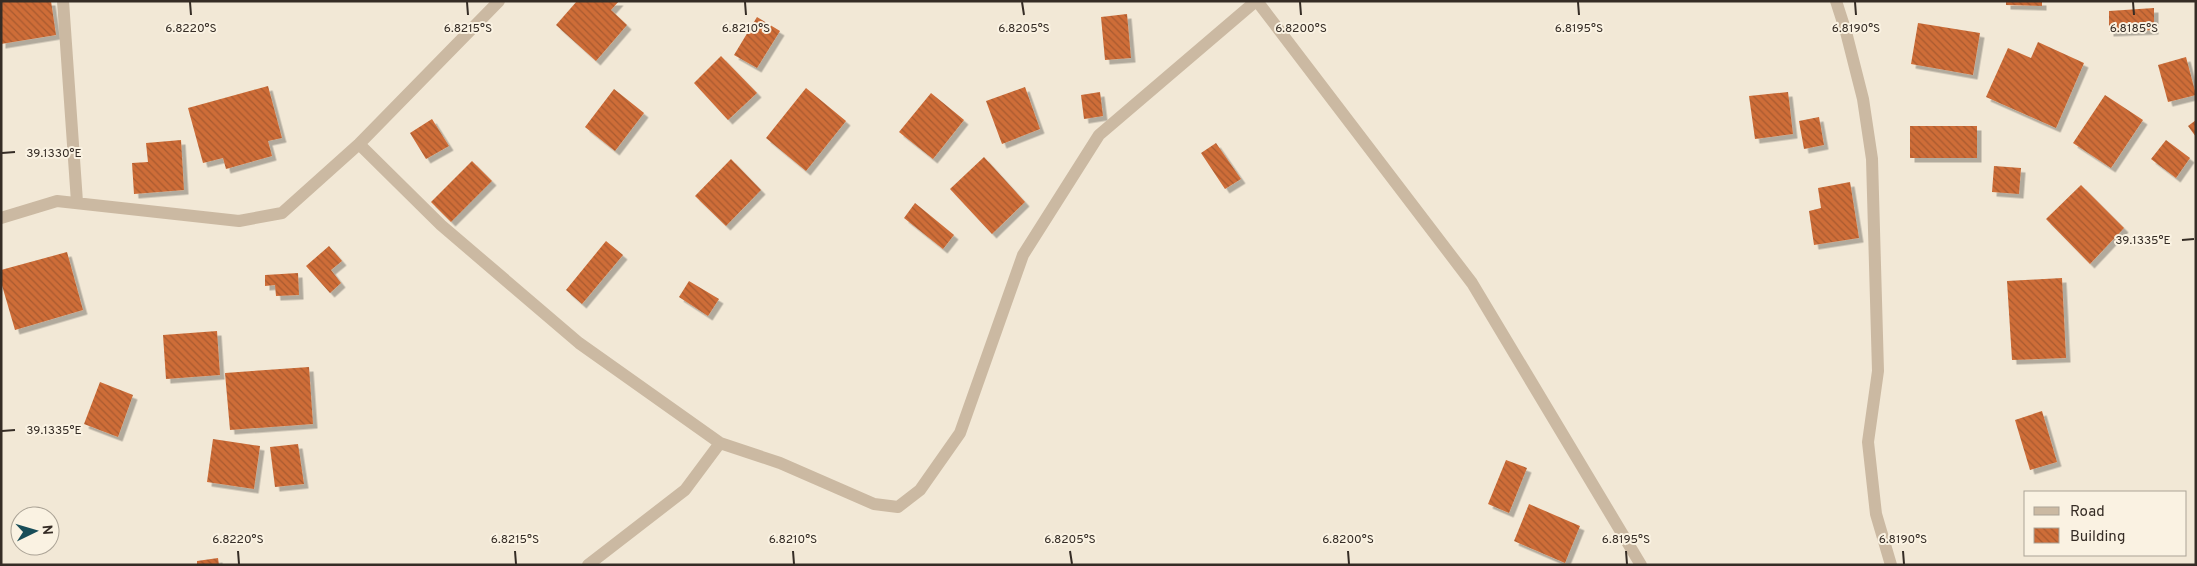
<svg xmlns="http://www.w3.org/2000/svg" width="2197" height="566" font-family="Overpass,sans-serif">
	<style>
		.building { fill: url(#building-back-hatch); filter: url(#shadow) }
		.lines { fill: none; stroke-linecap: round; stroke-linejoin: round }
		.street { stroke: #cbb9a2; stroke-width: 12 }
		.ticks { fill: none; stroke: #352c25; stroke-width: 2 }
		.ticks-label { font-size: 12px; text-anchor: middle; fill: #352c25; stroke: #faf2e2; stroke-width: 4; stroke-linejoin: round; paint-order: stroke }
	</style>
	<defs>
		<pattern id="building-back-hatch" width="6" height="6" patternUnits="userSpaceOnUse" patternTransform="scale(1.25)"><rect width="6" height="6" fill="#ce6d38"/><path d="M-1 5l2 2M0 0l6 6M5-1l2 2" fill="none" stroke="#a85a2f"/></pattern>
		<filter id="shadow"><feDropShadow dx="4.5" dy="4.5" stdDeviation="0" flood-color="#0004"/></filter>
	</defs>
	<rect width="100%" height="100%" fill="#f2e8d6"/>
	<path class="building" d="M1,1H51L56,35L1,44Z
		M577,1H619L611,10L627,25L596,61L556,25Z
		M2006,1H2042V6L2006,5Z
		M2154,8V30L2109,32V11Z
		M1127,14L1131,58L1105,60L1101,17Z
		M757,17L780,31L757,68L734,55Z
		M1918,23L1980,33L1973,75L1911,64Z
		M2038,42L2084,63L2056,128L1986,97L2008,48L2031,58Z
		M721,56L757,93L728,120L694,83Z
		M2186,57L2196,95L2168,102L2158,65Z
		M268,86L282,138L268,141L272,156L226,169L223,158L203,163L188,108Z
		M1025,87L1040,129L1002,144L986,101Z
		M806,88L846,121L806,171L766,138Z
		M614,89L644,113L615,151L585,127Z
		M1100,92L1103,116L1084,119L1081,95Z
		M1788,92L1793,134L1755,139L1749,96Z
		M931,93L964,120L933,159L899,132Z
		M2105,95L2143,120L2111,168L2073,143Z
		M1819,117L1824,145L1804,149L1799,121Z
		M432,119L449,146L426,159L410,133Z
		M2196,120V137L2188,126Z
		M1910,126H1977V158H1910Z
		M181,140L184,190L134,194L132,163L148,162L146,143Z
		M2166,140L2190,158L2176,178L2151,159Z
		M1216,143L1241,179L1225,189L1201,153Z
		M984,157L1025,202L992,234L950,189Z
		M731,159L761,190L726,226L695,196Z
		M472,161L492,181L451,222L431,202Z
		M1994,166L2021,168L2019,194L1992,192Z
		M1850,182L1859,238L1814,245L1809,211L1821,208L1818,188Z
		M2081,185L2124,228L2090,264L2046,219Z
		M915,203L954,235L943,249L904,218Z
		M606,241L623,255L582,304L566,290Z
		M329,246L342,261L331,270L341,283L330,293L306,266Z
		M67,252L83,310L15,330L1,282V270Z
		M298,273L299,295L276,296L275,285L265,286V275Z
		M2062,278L2066,358L2012,360L2007,281Z
		M689,281L719,299L708,316L679,297Z
		M217,331L220,375L166,379L163,335Z
		M309,367L313,424L230,430L225,373Z
		M100,382L133,395L118,437L84,424Z
		M2042,411L2057,462L2030,470L2015,420Z
		M213,439L260,446L254,489L207,482Z
		M298,444L304,484L275,487L270,447Z
		M1506,460L1527,468L1509,513L1488,504Z
		M1529,504L1580,526L1565,563L1514,541Z
		M218,558L219,565H197V561Z"/>
	<g class="lines">
		<path class="street" d="M63,1L77,202
			M1257,1L1472,283L1641,565
			M1836,1L1846,32L1863,99L1872,159L1878,371L1868,442L1876,514L1891,565
			M359,144L441,225L579,343L720,443L780,463L874,504L898,507L920,490L960,433L1023,255L1099,135L1256,1
			M1,218L57,201L239,221L282,213L359,144L499,1
			M588,565L685,490L720,443"/>
	</g>
	<path class="ticks" d="M190,2L191,15M467,2L468,15M745,2L746,15M1022,2L1024,15M1300,2L1301,15M1578,2L1579,15M1855,2L1856,15M2133,2L2134,15M2,153L15,152M2182,240L2194,239M2,431L15,430M238,551L239,564M515,551L516,564M793,551L794,564M1070,551L1072,564M1348,551L1349,564M1626,551L1627,564M1903,551L1904,564"/>
	<g class="ticks-label">
		<text x="191" y="32">6.8220°S</text>
		<text x="468" y="32">6.8215°S</text>
		<text x="746" y="32">6.8210°S</text>
		<text x="1024" y="32">6.8205°S</text>
		<text x="1301" y="32">6.8200°S</text>
		<text x="1579" y="32">6.8195°S</text>
		<text x="1856" y="32">6.8190°S</text>
		<text x="2134" y="32">6.8185°S</text>
		<text x="54" y="157">39.1330°E</text>
		<text x="2143" y="244">39.1335°E</text>
		<text x="54" y="434">39.1335°E</text>
		<text x="238" y="543">6.8220°S</text>
		<text x="515" y="543">6.8215°S</text>
		<text x="793" y="543">6.8210°S</text>
		<text x="1070" y="543">6.8205°S</text>
		<text x="1348" y="543">6.8200°S</text>
		<text x="1626" y="543">6.8195°S</text>
		<text x="1903" y="543">6.8190°S</text>
	</g>
	<rect width="2197" height="566" fill="none" stroke="#352c25" stroke-width="5"/>
	<rect x="2024" y="491" width="162" height="65" fill="#faf2e2" stroke="#aba396"/>
	<rect x="2034" y="507" width="25" height="8" fill="#cbb9a2" stroke="#aba396"/>
	<text x="2070" y="516" font-size="15" fill="#352c25">Road</text>
	<rect x="2034" y="528" width="25" height="15" fill="url(#building-back-hatch)" stroke="#aba396"/>
	<text x="2070" y="541" font-size="15" fill="#352c25">Building</text>
	<g transform="translate(35 531) rotate(85)"><circle r="24" fill="#faf2e2" stroke="#aba396"/>
	<path d="M0-4L9 19L0 12L-9 19Z" fill="#184d58"/>
	<text y="-8" font-size="14" font-weight="bold" text-anchor="middle" fill="#352c25">N</text>
	</g>
</svg>
